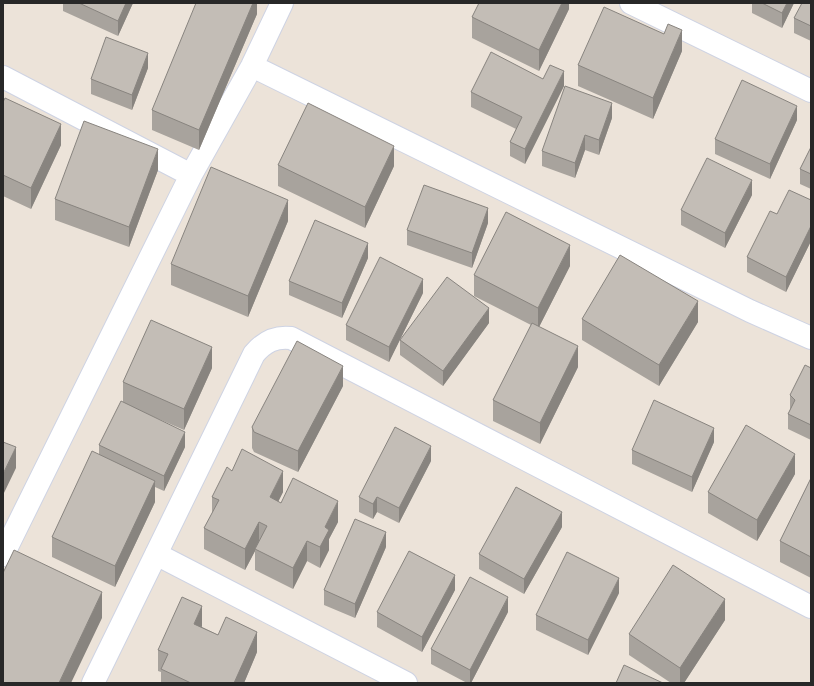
<svg xmlns="http://www.w3.org/2000/svg" width="814" height="686" font-family="'Exo 2',sans-serif">
	<style>
		.lines { fill: none; stroke-linecap: round; stroke-linejoin: round }
		.street-casing { stroke: #ced3e3; stroke-width: 24 }
		.street { stroke: #fff; stroke-width: 22 }
		.wall { fill: #a8a39d }
		.shaded-wall { fill: #88847f }
		.building { fill: #c3bdb6; stroke: #88847f }
	</style>
	<rect width="100%" height="100%" fill="#ece3d9"/>
	<g class="lines">
		<g class="street-casing">
			<path id="street" d="M631,3L811,91
				M252,66L750,311L811,338
				M3,77L191,175
				M156,554L406,683
				M3,555L191,175L252,66L282,3
				M93,683L254,354C264,342 275,336 291,338L811,607"/>
		</g>
		<use href="#street" class="street"/>
	</g>
	<path class="wall" d="M63,3H133L118,36L63,11Z
		M257,3V14L199,150L152,130V110Z
		M569,3V9L539,71L472,38V17Z
		M752,3H794L782,28L752,13Z
		M811,3V41L794,33V18Z
		M682,51L653,119L578,86V65Z
		M148,68L132,110L91,94V79Z
		M543,79L564,86L525,164L510,156V142L516,129L471,107V92Z
		M3,102L61,145L31,209L3,196Z
		M612,118L599,155L585,150L575,178L542,166V151Z
		M797,120L770,179L715,154V139Z
		M811,147V189L800,184V169Z
		M278,165L394,166L365,228L278,186Z
		M158,170L129,247L55,220V199Z
		M752,195L725,248L681,225V210Z
		M811,200V241L786,292L747,272V257L777,214Z
		M288,221L248,317L171,285V264Z
		M488,223L472,268L407,245V230Z
		M368,258L342,318L289,295V281Z
		M570,266L539,327L578,367L540,444L493,421V400L531,325L474,296V275Z
		M423,293L389,362L346,340V325Z
		M582,319L698,322L659,386L582,340Z
		M489,323L443,386L400,355V340Z
		M212,368L184,430L147,414L185,447L164,491L155,487V502L115,587L52,557V537L99,455V445L123,402V382Z
		M811,368V440L788,429V414L790,410V395Z
		M343,386L298,472L254,452L252,448V427Z
		M714,442L692,492L632,464V450Z
		M431,461L399,523L377,512L373,519L359,512V497Z
		M232,471L283,492L278,502L338,522L329,539V550L320,568L307,561L293,589L255,570V551L245,570L204,549V528L212,514V497Z
		M795,474L757,541L708,513V492Z
		M811,478V578L780,562V541Z
		M562,527L524,594L479,569V554Z
		M386,547L355,618L324,605V590Z
		M455,590L422,652L377,627V612Z
		M619,593L588,655L536,630V615Z
		M508,612L471,683H467L431,664V649Z
		M725,620L684,683H671L629,655V634Z
		M202,626V627L218,635L257,652L244,683H161V672L158,671V650Z"/>
	<path class="shaded-wall" d="M126,3H133L118,36V21Z
		M253,3H257V14L199,150V130Z
		M562,3H569V9L539,71V50Z
		M787,3H794L782,28V13Z
		M682,30V51L653,119V98Z
		M148,53V68L132,110V95Z
		M564,71V86L525,164V149Z
		M612,103V118L599,155V140Z
		M797,106V120L770,179V164Z
		M61,124V145L31,209V188Z
		M585,135V150L575,178V163Z
		M394,146V166L365,228V207Z
		M158,149V170L129,247V227Z
		M752,180V195L725,248V233Z
		M288,200V221L248,317V296Z
		M488,208V223L472,268V253Z
		M811,226V241L786,292V277Z
		M368,243V258L342,318V303Z
		M570,245V266L538,329V308Z
		M423,279V293L389,362V347Z
		M698,301V322L659,386V365Z
		M489,308V323L443,386V371Z
		M578,346V367L540,444V423Z
		M212,347V368L184,430V409Z
		M343,366V386L298,472V451Z
		M714,428V442L692,492V477Z
		M185,432V447L164,491V476Z
		M431,446V461L399,523V508Z
		M16,447V468L3,495V474Z
		M795,454V474L757,541V520Z
		M283,471V492L270,518V497Z
		M155,481V502L115,587V566Z
		M377,497V512L373,519V504Z
		M338,501V522L329,539V550L320,568V547L325,527Z
		M562,512V527L524,594V579Z
		M259,522V543L255,549V551L245,570V549Z
		M386,532V547L355,618V604Z
		M307,541V561L293,589V568Z
		M455,575V590L422,652V637Z
		M619,578V593L588,655V640Z
		M102,592V618L71,683H59Z
		M508,597V612L471,683H470V670Z
		M725,599V620L684,683H680V668Z
		M202,606V626L194,644V624Z
		M257,632V652L244,683H234Z"/>
	<path class="building" d="M79,3H126L118,21Z
		M196,3H253L199,130L152,110Z
		M479,3H562L539,50L472,17Z
		M762,3H787L782,13Z
		M802,3H811V26L794,18Z
		M604,7L664,34L668,24L682,30L653,98L578,65Z
		M106,37L148,53L132,95L91,79Z
		M491,52L543,79L550,65L564,71L525,149L510,142L522,117L471,92Z
		M742,80L797,106L770,164L715,139Z
		M565,86L612,103L599,140L585,135L575,163L542,151Z
		M5,98L61,124L31,188L3,175V102Z
		M308,103L394,146L365,207L278,165Z
		M84,121L158,149L129,227L55,199Z
		M811,147V174L800,169Z
		M707,158L752,180L725,233L681,210Z
		M211,167L288,200L248,296L171,264Z
		M424,185L488,208L472,253L407,230Z
		M789,190L811,200V226L786,277L747,257L770,211L777,214Z
		M506,212L570,245L538,308L474,275Z
		M315,220L368,243L342,303L289,281Z
		M620,255L698,301L659,365L582,319Z
		M380,257L423,279L389,347L346,325Z
		M447,277L489,308L443,371L400,340Z
		M151,320L212,347L184,409L123,382Z
		M532,323L578,346L540,423L493,400Z
		M297,341L343,366L298,451L254,432L252,427Z
		M805,365L811,368V425L788,414L795,400L790,395Z
		M654,400L714,428L692,477L632,450Z
		M121,401L185,432L164,476L99,445Z
		M746,425L795,454L757,520L708,492Z
		M395,427L431,446L399,508L377,497L373,504L359,497Z
		M3,442L16,447L3,474Z
		M242,449L283,471L270,497L281,503L293,478L338,501L325,527L329,530L320,547L307,541L293,568L255,549L267,526L259,522L245,549L204,528L219,500L212,497L227,467L232,471Z
		M92,451L155,481L115,566L52,537Z
		M811,478V557L780,541Z
		M516,487L562,512L524,579L479,554Z
		M355,519L386,532L355,604L324,590Z
		M14,550L102,592L59,683H3V573Z
		M409,551L455,575L422,637L377,612Z
		M567,552L619,578L588,640L536,615Z
		M673,565L725,599L680,668L629,634Z
		M470,577L508,597L470,670L431,649Z
		M182,597L202,606L194,624L218,635L226,617L257,632L234,683H191L161,669L168,654L158,650Z
		M624,665L663,683H616Z"/>
	<rect width="814" height="686" fill="none" stroke="#282828" stroke-width="8"/>
</svg>
